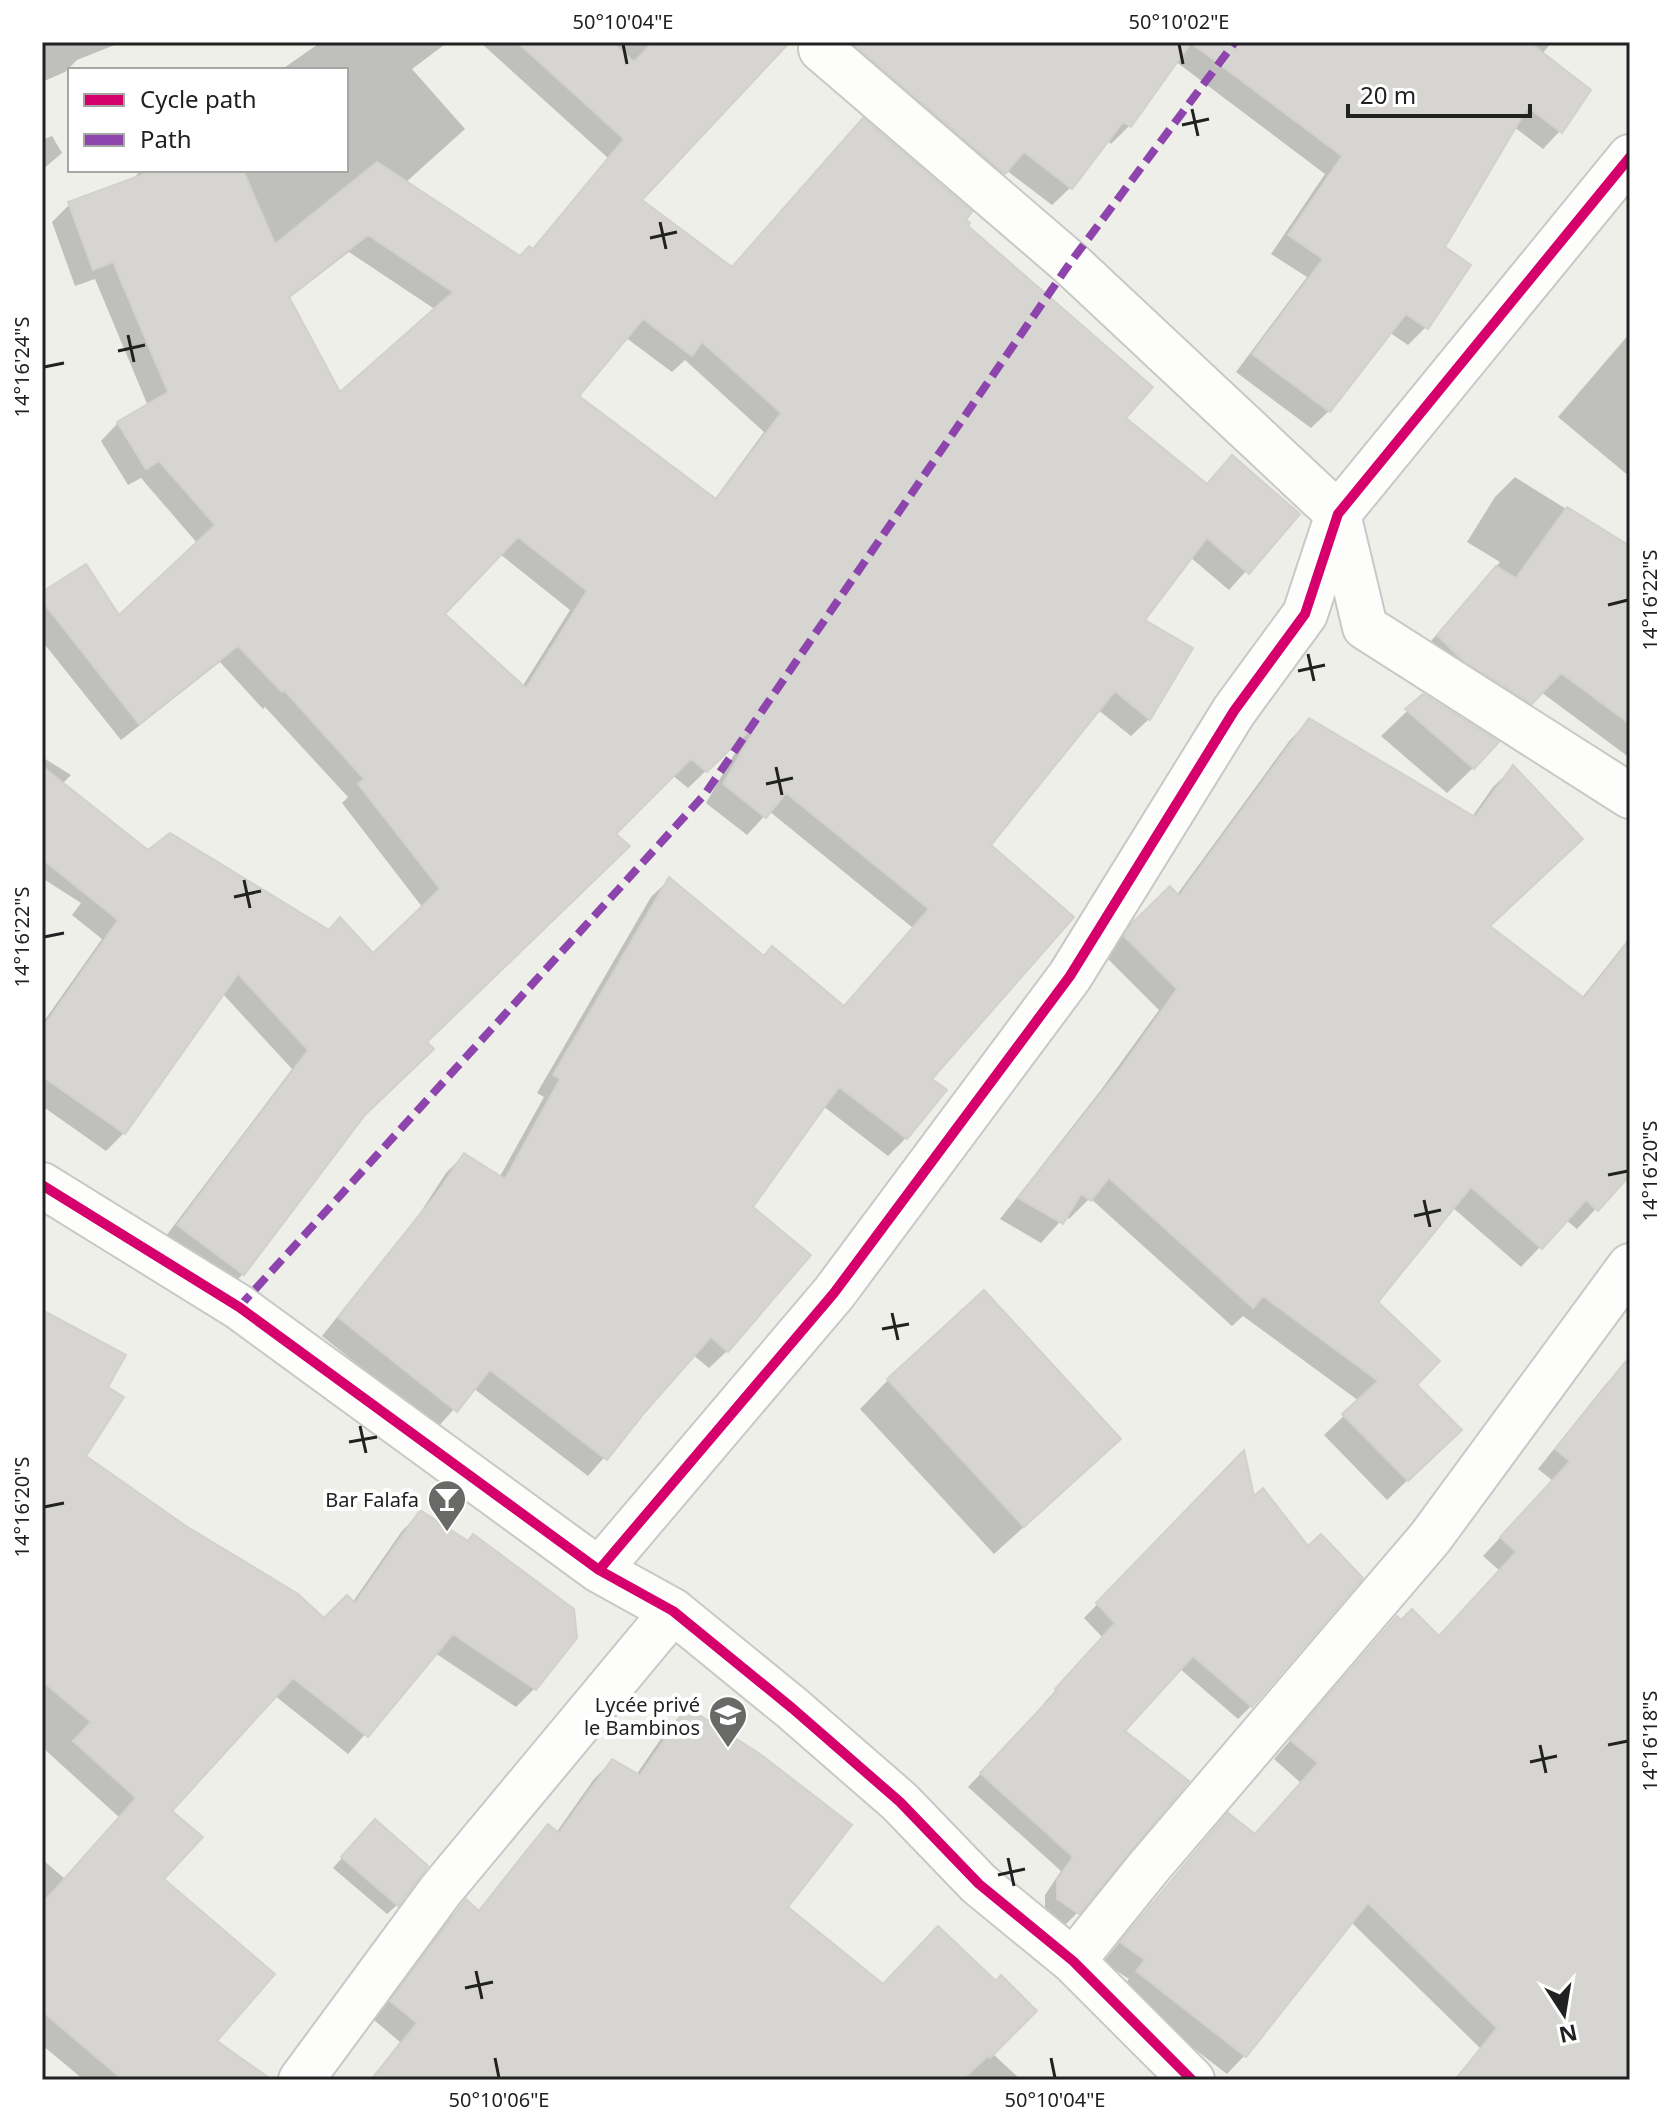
<svg xmlns="http://www.w3.org/2000/svg" width="1672" height="2122" font-family="'Noto Sans',sans-serif">
	<style>
		.shadow { fill: #0003; fill-rule: evenodd }
		.building { fill: #d6d5d1; stroke: #d3d1cb; stroke-width: 2; fill-rule: evenodd }
		.lines { fill: none; stroke-linecap: round; stroke-linejoin: round }
		.minor-casing { stroke: #c8c8c6; stroke-width: 48 }
		.minor { stroke: #fdfdfc; stroke-width: 44 }
		.quiet { stroke: #8e44ad; stroke-width: 8; stroke-dasharray: 16 8; stroke-linecap: butt }
		.cycleway-casing { stroke: #fff; stroke-width: 15 }
		.cycleway { stroke: #d6006c; stroke-width: 10 }
		.ticks { fill: none; stroke: #212121; stroke-width: 3 }
		.labels { text-anchor: middle; dominant-baseline: central; stroke-width: 8; stroke-linejoin: round; paint-order: stroke }
		.poi-label { font-size: 20px; fill: #212121; stroke: #fff; text-anchor: end }
		.neatline { fill: none; stroke: #212121; stroke-width: 3 }
		.ticks-label { font-size: 20px; text-anchor: middle; fill: #212121 }
	</style>
	<rect width="100%" height="100%" fill="#efefea"/>
	<path class="shadow" d="M42,42H122L77,60L65,72L42,82Z
		M321,42H448L412,69L465,129L405,183L520,258L532,250L608,158L480,42H713L639,200L731,268L846,139L963,220L965,226L1124,418L1206,486L1297,514L1229,590L1190,557L1142,620L1149,719L1131,736L1097,709L988,845L930,1079L906,1138L888,1156L823,1106L750,1207L727,1351L709,1368L693,1355L588,1476L473,1388L437,1428L322,1336L420,1213L446,1173L464,1155L499,1178L544,1097L537,1093L651,897L669,880L764,958L843,1007L913,928L769,811L747,835L706,803L736,751L731,747L688,788L672,775L613,834L424,1042L362,1116L243,1274L225,1292L160,1244L292,1069L222,993L124,1133L106,1151L42,1106V1024L102,939L72,915L81,903L42,878V757L71,775L62,784L148,853L328,932L373,956L423,908L342,803L348,797L265,707L263,709L220,662L121,740L42,641V594L119,618L198,544L141,478L128,485L101,441L118,423L148,406L95,279L75,286L52,222L70,204L133,179L141,170H346V70H281ZM349,252L436,310L340,395L288,299ZM625,337L672,372L685,360L764,432L714,500L576,396ZM500,554L570,610L522,687L443,614Z
		M807,42H1552L1542,54L1560,131L1543,149L1514,127L1442,248L1426,327L1408,345L1389,332L1329,411L1311,428L1236,372L1307,277L1271,254L1325,174L1175,61L1129,126L1111,144L1107,140L1070,188L1052,205L1006,170L986,190Z
		M52,136L62,153L42,170V140Z
		M1630,333V477L1558,417Z
		M1515,477L1630,549V758L1541,692L1511,723L1418,656L1500,562L1467,542L1495,497Z
		M1423,696L1473,768L1447,793L1381,736Z
		M1310,720L1472,817L1493,787L1513,768L1487,927L1581,999L1630,937V1172L1577,1229L1566,1220L1521,1267L1452,1207L1375,1302L1414,1385L1459,1430L1387,1500L1324,1435L1359,1401L1243,1316L1232,1326L1090,1198L1069,1219L1065,1216L1041,1243L1000,1219L1101,1090L1159,1010L1106,957L1112,946L1170,889L1176,896L1290,740Z
		M42,1312L105,1388L84,1456L324,1621L352,1603L402,1531L421,1512L575,1637L534,1689L516,1707L435,1653L348,1754L274,1695L170,1811L161,1879L214,2041L268,2080H84L42,2045V1859L65,1879L120,1818L42,1747Z
		M1624,1366L1630,1371V2080H1454L1480,2048L1351,1922L1245,2055L1227,2074L1119,1991L1129,1979L1103,1962L1210,1834L1228,1815L1254,1836L1301,1783L1274,1759L1397,1618L1438,1638L1500,1571L1483,1556L1553,1481L1538,1469L1605,1385Z
		M888,1380L1090,1467L994,1554L860,1409Z
		M1243,1454L1253,1499L1308,1549L1251,1706L1238,1719L1179,1668L1122,1731L1078,1912L1064,1926L1045,1912V1895L1061,1871L968,1787L1046,1705L1044,1703L1103,1638L1084,1618Z
		M687,1709L785,1907L882,1987L992,2053L1021,2080H370L400,2042L374,2020L448,1920L466,1902L477,1912L530,1845L549,1827L556,1833L594,1779L612,1761L636,1775L669,1727Z
		M366,1831L397,1905L387,1914L333,1868Z"/>
	<path class="building" d="M517,42H612L634,62L653,42H790L642,200L732,267L863,118L972,212L966,220L970,223L968,226L1153,387L1126,418L1207,484L1232,455L1300,514L1249,574L1207,538L1145,620L1193,648L1150,720L1115,691L991,845L1074,917L932,1079L947,1090L907,1139L839,1087L753,1207L811,1255L728,1352L711,1337L645,1412L607,1460L490,1370L457,1412L338,1317L437,1193L464,1153L505,1179L560,1079L553,1075L669,877L764,956L772,946L844,1006L929,909L786,793L766,818L723,784L753,732L750,730L707,772L691,759L616,834L630,846L427,1042L434,1049L365,1115L244,1275L177,1225L308,1050L238,974L125,1134L42,1076V1029L118,920L42,859V766L148,850L170,833L329,930L340,917L373,953L440,889L358,784L364,779L284,690L282,692L238,646L139,724L42,601V592L86,564L119,615L215,525L159,461L146,469L117,422L168,392L113,262L93,270L68,202L155,170H243L275,244L377,162L520,256L529,246L533,249L624,139ZM368,235L453,292L340,392L289,297ZM643,319L692,356L702,342L781,413L716,499L579,396ZM518,537L587,591L526,688L445,614Z
		M851,42H1529L1591,90L1562,133L1528,107L1445,247L1471,265L1428,329L1406,314L1330,412L1252,354L1323,259L1288,235L1342,156L1191,43L1131,127L1123,122L1072,189L1024,152L1005,174Z
		M1567,507L1630,546V724L1561,673L1532,704L1462,660L1437,635L1496,566L1516,578Z
		M1423,694L1499,742L1474,769L1405,709Z
		M1309,718L1475,817L1513,765L1583,839L1490,926L1584,998L1630,939V1175L1598,1211L1586,1200L1542,1249L1471,1187L1378,1302L1440,1361L1417,1385L1462,1430L1408,1481L1342,1414L1378,1381L1263,1296L1253,1308L1109,1178L1091,1201L1081,1194L1063,1224L1018,1198L1121,1068L1177,989L1124,936L1131,924L1170,886L1179,896Z
		M984,1290L1121,1439L1024,1527L887,1379Z
		M42,1310L126,1355L108,1387L124,1397L86,1456L186,1526L298,1594L324,1618L347,1595L355,1603L420,1510L468,1541L473,1534L574,1609L577,1638L536,1690L453,1634L368,1737L293,1678L172,1811L203,1837L164,1879L275,1974L217,2041L272,2080H123L42,2011V1904L136,1798L73,1741L91,1722L42,1681Z
		M1630,1356V2080H1455L1497,2028L1368,1903L1246,2057L1136,1971L1145,1960L1120,1942L1228,1813L1255,1834L1318,1763L1290,1740L1397,1616L1401,1620L1412,1609L1439,1636L1516,1552L1500,1537L1570,1461L1555,1449Z
		M1244,1450L1254,1496L1263,1488L1308,1546L1321,1534L1363,1578L1252,1707L1193,1656L1125,1731L1189,1781L1079,1914L1057,1899V1880L1073,1857L980,1773L1057,1691L1055,1689L1115,1623L1096,1603Z
		M687,1707L760,1754L852,1825L788,1907L883,1984L938,1926L996,1981L1001,1975L1037,2011L990,2058L988,2056L962,2080H371L417,2023L390,2001L466,1899L479,1911L548,1824L559,1833L612,1759L640,1775Z
		M375,1819L428,1866L398,1906L341,1857Z"/>
	<g class="lines">
		<g class="minor-casing">
			<path id="minor" d="M821,49L1070,263L1338,514L1365,627L1630,796
				M42,1185L239,1307L599,1570L673,1611L792,1708L900,1802L979,1884L1073,1961L1192,2080
				M599,1570L834,1293L1070,976L1234,711L1305,614L1338,514L1630,157
				M1073,1961L1148,1868L1430,1538L1630,1266
				M301,2080L441,1890L673,1611"/>
		</g>
		<use href="#minor" class="minor"/>
		<path class="quiet" d="M239,1307L705,794L1070,263L1235,42"/>
		<g class="cycleway-casing">
			<path id="cycleway" d="M42,1185L239,1307L599,1570L673,1611L792,1708L900,1802L979,1884L1073,1961L1192,2080
				M599,1570L834,1293L1070,976L1234,711L1305,614L1338,514L1630,157"/>
		</g>
		<use href="#cycleway" class="cycleway"/>
	</g>
	<path class="ticks" d="M623,44L627,64M1179,44L1183,64M1192,109L1198,136M1182,125L1209,119M660,222L666,249M650,238L677,232M128,335L134,362M118,351L145,345M44,367L64,363M1608,605L1628,600M1308,654L1314,681M1298,671L1325,665M776,767L782,795M766,784L793,778M244,880L250,908M234,897L261,891M44,937L64,933M1608,1175L1628,1171M1424,1200L1430,1227M1414,1216L1441,1210M892,1313L898,1340M882,1329L909,1324M360,1426L366,1453M349,1442L377,1437M44,1507L64,1503M1540,1745L1546,1773M1608,1745L1628,1741M1530,1762L1557,1756M1008,1858L1014,1886M998,1875L1025,1869M476,1971L482,1999M465,1988L493,1982M495,2058L499,2078M1051,2058L1055,2078"/>
	<defs>
		<g id="bar-pin" transform="scale(2)"><path d="M0 17L-7.5 6A9.5 9.5 0 1 1 7.5 6Z" fill="#696967" stroke="#fff"/><path d="M-6-5H6L.8 .8V4.5H3.5V6h-7V4.5H-.8V.8Z" fill="#fff"/></g>
		<g id="school-pin" transform="scale(2)"><path d="M0 17L-7.5 6A9.5 9.5 0 1 1 7.5 6Z" fill="#696967" stroke="#fff"/><path d="M0-5L7-2L0 1L-7-2ZM-4 1L0 2.5L4 1V4Q0 6-4 4Z" fill="#fff"/></g>
	</defs>
	<g fill-rule="evenodd">
		<use href="#bar-pin" x="447" y="1499"/>
		<use href="#school-pin" x="728" y="1715"/>
	</g>
	<g class="labels">
		<g class="poi-label">
			<text x="419" y="1499">Bar Falafa</text>
			<text x="700" y="1704">Lycée privé<tspan x="700" dy="23">le Bambinos</tspan></text>
		</g>
	</g>
	<rect width="1672" height="2122" fill="none" stroke="#ffffff" stroke-width="88"/>
	<rect x="68" y="68" width="280" height="104" fill="#ffffff" stroke="#a6a6a6" stroke-width="2"/>
	<rect x="84" y="94" width="40" height="12" fill="#d6006c" stroke="#a6a6a6" stroke-width="2"/>
	<text x="140" y="108" font-size="24" fill="#212121">Cycle path</text>
	<rect x="84" y="134" width="40" height="12" fill="#8e44ad" stroke="#a6a6a6" stroke-width="2"/>
	<text x="140" y="148" font-size="24" fill="#212121">Path</text>
	<g transform="translate(1564 2014) rotate(168)" stroke="#ffffff" stroke-width="6" paint-order="stroke">
	<path d="M0-6L14 30L0 20L-14 30Z" fill="#212121"/>
	<text y="-12" font-size="22" font-weight="bold" text-anchor="middle" fill="#212121">N</text>
	</g>
	<path d="M1348 104v12h182v-12" fill="none" stroke="#212121" stroke-width="4"/>
	<text x="1360" y="104" font-size="24" fill="#212121" stroke="#ffffff" stroke-width="6" paint-order="stroke">20 m</text>
	<rect x="44" y="44" width="1584" height="2034" class="neatline"/>
	<g class="ticks-label">
		<text x="623" y="29">50°10'04"E</text>
		<text x="1179" y="29">50°10'02"E</text>
		<text transform="translate(22 367) rotate(-90)" y="7">14°16'24"S</text>
		<text transform="translate(1650 600) rotate(-90)" y="7">14°16'22"S</text>
		<text transform="translate(22 937) rotate(-90)" y="7">14°16'22"S</text>
		<text transform="translate(1650 1171) rotate(-90)" y="7">14°16'20"S</text>
		<text transform="translate(22 1507) rotate(-90)" y="7">14°16'20"S</text>
		<text transform="translate(1650 1741) rotate(-90)" y="7">14°16'18"S</text>
		<text x="499" y="2107">50°10'06"E</text>
		<text x="1055" y="2107">50°10'04"E</text>
	</g>
</svg>
